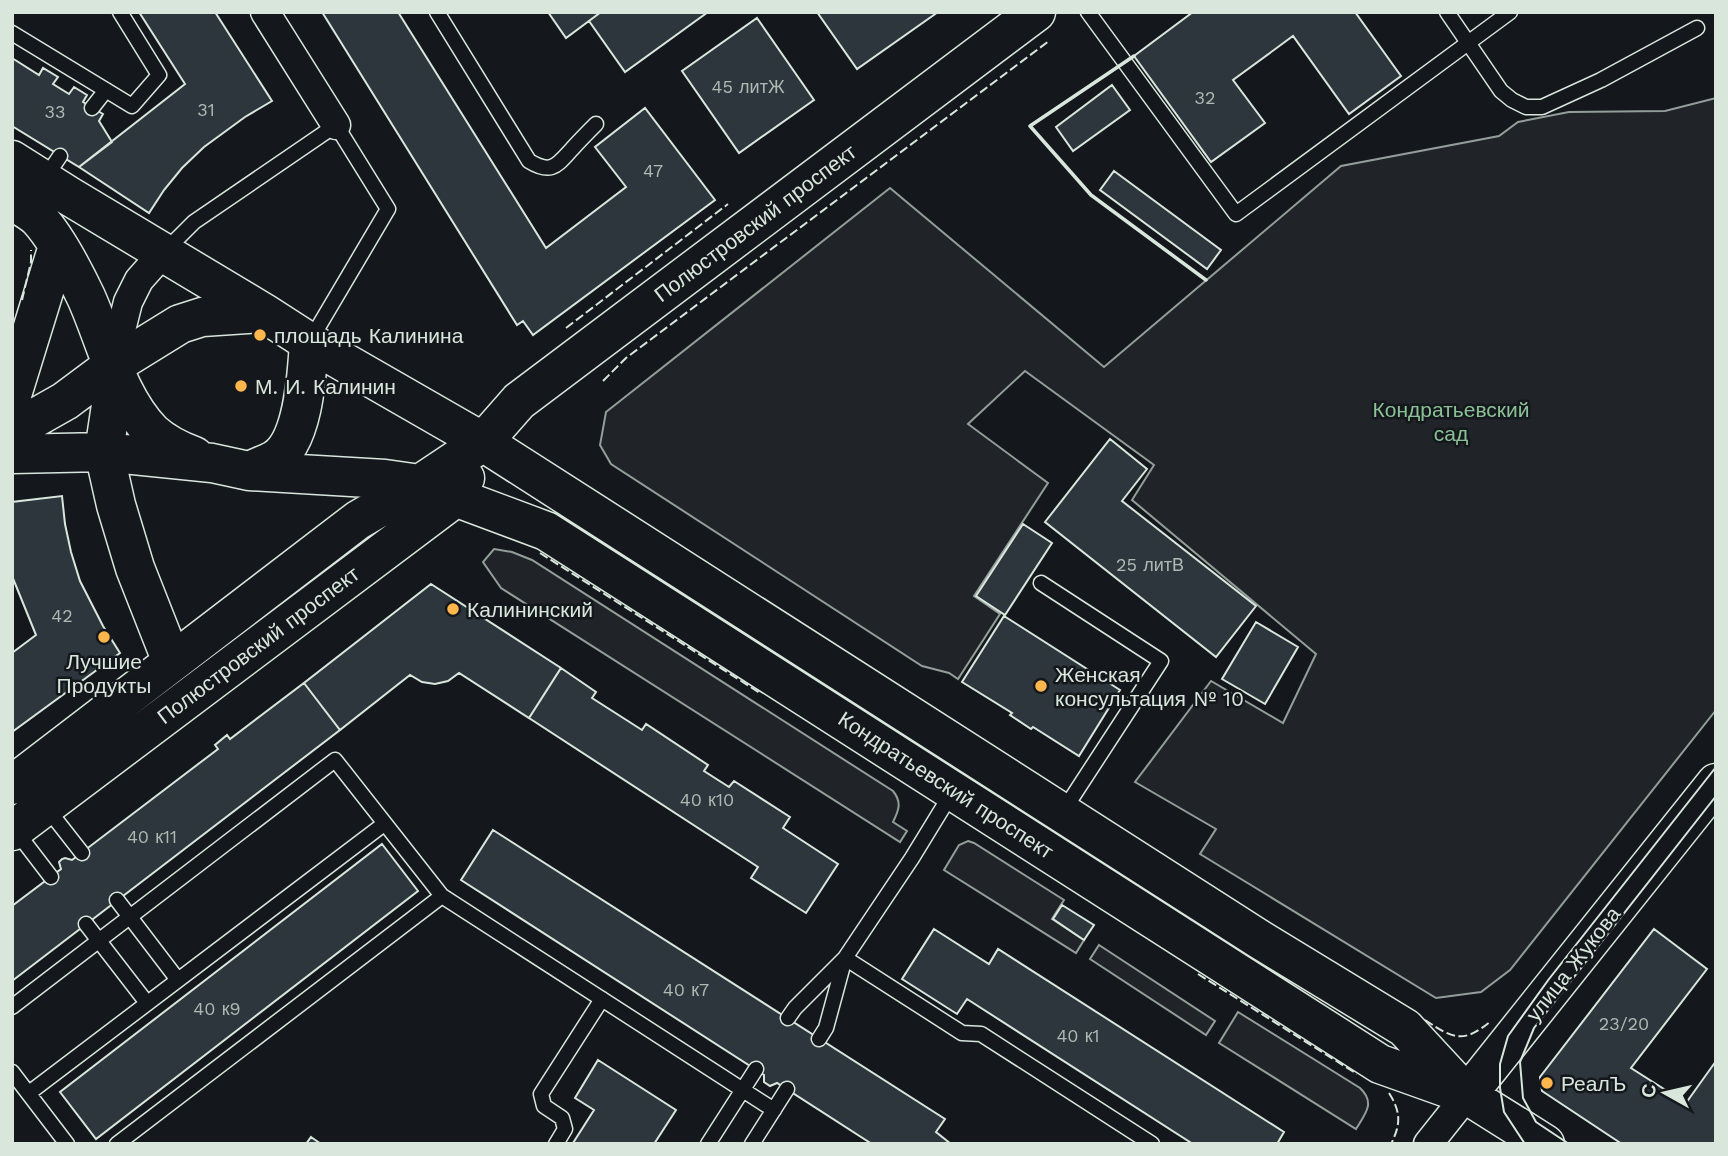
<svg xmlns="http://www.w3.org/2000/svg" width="1728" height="1156" font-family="'Work Sans',sans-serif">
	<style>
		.green { fill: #202428; stroke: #939e99; stroke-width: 2 }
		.building { fill: #2c363c; stroke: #d8e6dc; stroke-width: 2 }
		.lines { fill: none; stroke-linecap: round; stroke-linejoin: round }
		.lane-casing { stroke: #d8e6dc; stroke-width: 17 }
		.street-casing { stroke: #d8e6dc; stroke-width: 31 }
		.secondary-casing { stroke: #d8e6dc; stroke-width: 41 }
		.lane { stroke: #14181c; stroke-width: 14 }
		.street { stroke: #14181c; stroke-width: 28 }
		.secondary { stroke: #14181c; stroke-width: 38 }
		.tram { stroke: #d8e6dc; stroke-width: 2 }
		.fence { stroke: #d8e6dc; stroke-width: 2; stroke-dasharray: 9 3.5; stroke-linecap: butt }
		.wall { stroke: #d8e6dc; stroke-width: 3.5 }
		.poi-dot { fill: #ffb74d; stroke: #14181c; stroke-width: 2.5 }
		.labels { text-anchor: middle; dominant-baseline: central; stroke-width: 5; stroke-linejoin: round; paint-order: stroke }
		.number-label { font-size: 18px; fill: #adbab4 }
		.street-label { font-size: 21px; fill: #d8e6dc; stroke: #14181c }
		.poi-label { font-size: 21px; fill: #d8e6dc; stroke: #14181c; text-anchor: start }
		.park-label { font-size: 21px; fill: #8ac095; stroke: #14181c }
	</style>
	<rect width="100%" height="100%" fill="#14181c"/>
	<path class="green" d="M1716,98V710L1510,970L1481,992L1436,998L1200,854L1216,829L1135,782L1211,681L1283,723L1316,654L1132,500L1154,465L1025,371L968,424L1048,483L974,596L1000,614L958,679L949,673L922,666L611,464L600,445L606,412L890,188L1104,367L1341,166L1499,136L1518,122L1569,112L1665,111Z
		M494,549L512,552L532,560L893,791C902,802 899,810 893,822L907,831L900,842L501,588L483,562Z
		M968,841L974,843L1064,900L1052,919L1084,940L1076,953L944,870L959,845Z
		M1099,945L1215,1021L1206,1035L1090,959Z
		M1238,1012L1360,1088C1376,1103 1365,1114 1356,1129L1219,1043Z"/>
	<path class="building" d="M139,12H215L272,101L245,117L204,147L182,168L164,190L149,213L79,167L185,84Z
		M322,12H398L546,248L626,187L595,147L645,108L715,200L533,335L523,321L517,325Z
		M548,12H601L566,38Z
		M601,12H708L625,72L589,21Z
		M817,12H938L857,69Z
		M1193,12H1355L1401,76L1349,114L1293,36L1233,80L1265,123L1211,162L1134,56Z
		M757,18L814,100L739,153L682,71Z
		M12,58L39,75L43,68L58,77L53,84L69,94L74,87L87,95L83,102L103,114L99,121L112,142L79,167L12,126Z
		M1112,85L1130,110L1073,151L1056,127Z
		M1114,171L1221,250L1207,269L1100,190Z
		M1110,439L1147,469L1122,501L1256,606L1216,657L1045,522Z
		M62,496L65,524L71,552L80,581L103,626L120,653L12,732V653L36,635L12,576V502Z
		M1023,524L1052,543L1005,615L976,596Z
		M431,584L561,668L529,718L459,673L448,681L435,684L422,682L410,675L340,730L304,683Z
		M1004,616L1120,690L1079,756L1033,727L1031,729L1010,715L1012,713L962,682Z
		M1256,622L1298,647L1265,704L1222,679Z
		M561,668L596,692L592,698L642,730L646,724L708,765L704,771L729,787L734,781L790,817L783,828L838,864L806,913L751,878L758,867L529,718Z
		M304,683L340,730L12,981V906L61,869L59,862L62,859L65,858L72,860L218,749L215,745L227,735L230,739Z
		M493,830L945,1119L936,1132L951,1144H872L777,1083L770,1086L764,1082V1075L461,880Z
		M382,844L418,891L96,1139L60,1092Z
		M1062,905L1094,925L1084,940L1053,919Z
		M934,929L989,964L998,949L1284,1132L1277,1144H1193L967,999L957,1014L902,979Z
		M1654,929L1707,969L1631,1068L1686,1103L1716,1061V1144H1622L1542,1091L1540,1077Z
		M598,1060L676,1110L654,1144L573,1143L594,1110L575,1098Z
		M311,1137L321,1144H306Z"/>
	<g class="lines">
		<g class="lane-casing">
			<path id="lane" d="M437,12L529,161C552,175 557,165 572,149C580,140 588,132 596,124
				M1088,12L1236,214L1510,12
				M1447,12L1501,91L1512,100L1526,107H1542L1601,80L1697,28
				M12,33L132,106L159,75L120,12
				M92,108L106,90
				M45,178L60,156
				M164,252L194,222L336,125L388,209L310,341
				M1041,583L1161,661L1062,813
				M46,807L82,853
				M15,830L51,877
				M117,900L178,980
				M86,924L147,1003
				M12,1007L335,760L442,896L774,1110
				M788,1018L795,1008L845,958L912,858L953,791
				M819,1039L826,1028L845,958L962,1033L981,1034L1152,1144
				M12,1072L67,1144
				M29,1093L384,824
				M117,1144L442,896
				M556,1144L565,1129L562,1118L544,1106L541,1094L602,999
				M708,1144L756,1069
				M752,1144L787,1089"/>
		</g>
		<g class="street-casing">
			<path id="street" d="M265,12L336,125
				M112,366L128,302L139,280L163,253
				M1428,1144L1467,1095"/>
		</g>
		<g class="secondary-casing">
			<path id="secondary" d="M12,160L69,196L264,313L309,342L483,442L1259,939L1405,1028L1467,1095
				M12,201C21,206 32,212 39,219C56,238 75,274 86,297C106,341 117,396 152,432C164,443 178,450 194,456
				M112,366L111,405L104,452L116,505L135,568L172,662
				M12,395L58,246
				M12,431L65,401L112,366L180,324L202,317L264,313
				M12,454L104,452L212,463L249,471L385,479L420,484L546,531L1380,1064L1467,1095L1545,1144
				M249,471C257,467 267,464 274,460C304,442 307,373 309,342
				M12,785L358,520L420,484L483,442L519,401L1036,12
				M12,831L456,497L465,478
				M1467,1095L1716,783"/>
		</g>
		<use href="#lane" class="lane"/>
		<use href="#street" class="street"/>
		<use href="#secondary" class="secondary"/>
		<path class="tram" d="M1525,1144L1504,1112L1500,1088V1064L1508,1036L1549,979L1716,767
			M1569,1144L1536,1122L1523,1098L1520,1062L1534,1028L1716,796"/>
		<path class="fence" d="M22,300L31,262V250
			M566,328L728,204
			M603,381L626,358L1049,41
			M540,553L760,693
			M1198,974L1357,1074
			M1425,1020C1454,1039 1463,1044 1491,1021
			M1389,1093C1401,1112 1401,1124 1391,1144"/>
		<path class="wall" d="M1134,56L1030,126L1091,195L1206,280"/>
	</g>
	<g class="poi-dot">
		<circle cx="260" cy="335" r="7"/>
		<circle cx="241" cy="386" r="7"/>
		<circle cx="453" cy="609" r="7"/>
		<circle cx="104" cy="637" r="7"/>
		<circle cx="1041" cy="686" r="7"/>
		<circle cx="1547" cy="1083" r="7"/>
	</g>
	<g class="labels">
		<g class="number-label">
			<text x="748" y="86">45 литЖ</text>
			<text x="1205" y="97">32</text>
			<text x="206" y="109">31</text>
			<text x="55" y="111">33</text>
			<text x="653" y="170">47</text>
			<text x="1150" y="564">25 литВ</text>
			<text x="62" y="615">42</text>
			<text x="707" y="799">40 к10</text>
			<text x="152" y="836">40 к11</text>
			<text x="686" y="989">40 к7</text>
			<text x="217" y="1008">40 к9</text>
			<text x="1624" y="1023">23/20</text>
			<text x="1078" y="1035">40 к1</text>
		</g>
		<g class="street-label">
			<text transform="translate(755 223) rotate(-37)">Полюстровский проспект</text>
			<text transform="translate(258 645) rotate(-37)">Полюстровский проспект</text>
			<text transform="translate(946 785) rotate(33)">Кондратьевский проспект</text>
			<text transform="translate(1573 964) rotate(-52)">улица Жукова</text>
		</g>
		<g class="poi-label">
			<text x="274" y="335">площадь Калинина</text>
			<text x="255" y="386">М. И. Калинин</text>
			<text x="467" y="609">Калининский</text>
			<text x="104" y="661" text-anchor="middle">Лучшие<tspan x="104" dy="24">Продукты</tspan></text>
			<text x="1055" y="674">Женская<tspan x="1055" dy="24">консультация № 10</tspan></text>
			<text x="1561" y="1083">РеалЪ</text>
		</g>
		<g class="park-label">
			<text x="1451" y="409">Кондратьевский<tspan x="1451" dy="24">сад</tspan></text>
		</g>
	</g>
	<rect width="1728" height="1156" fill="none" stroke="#d8e6dc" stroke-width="28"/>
	<g transform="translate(1665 1093) rotate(278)" stroke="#14181c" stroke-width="5" paint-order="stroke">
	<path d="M0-5L12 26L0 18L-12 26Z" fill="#d8e6dc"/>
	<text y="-10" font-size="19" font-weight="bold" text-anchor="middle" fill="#d8e6dc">С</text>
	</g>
</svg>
